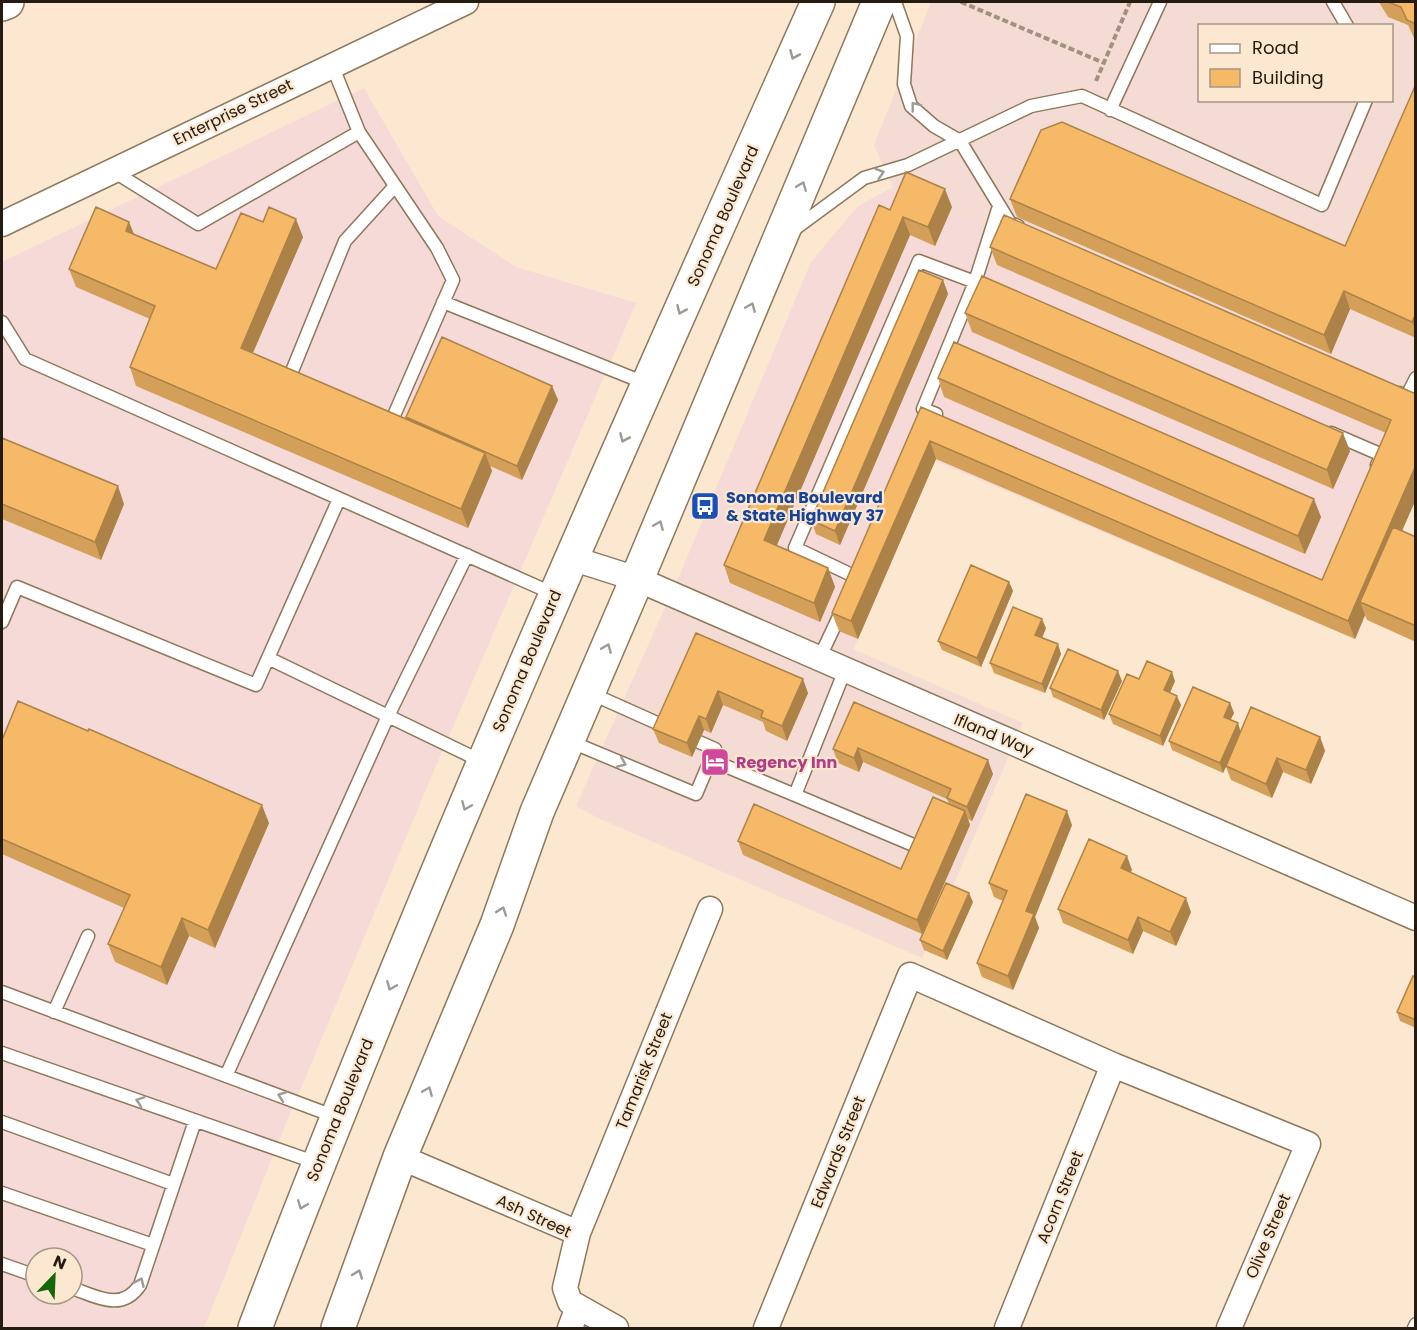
<svg xmlns="http://www.w3.org/2000/svg" width="1417" height="1330" font-family="Poppins,sans-serif">
	<style>
		.commercial { fill: #f4dbd3; fill-rule: evenodd }
		.industrial { fill: #f5dad8; fill-rule: evenodd }
		.lines { fill: none; stroke-linecap: round; stroke-linejoin: round }
		.lane-casing { stroke: #8d785c; stroke-width: 15 }
		.street-casing { stroke: #8d785c; stroke-width: 27 }
		.primary-casing { stroke: #8d785c; stroke-width: 36 }
		.highway-casing { stroke: #8d785c; stroke-width: 36 }
		.path { stroke: #a1927f; stroke-width: 4; stroke-dasharray: 6 3; stroke-linecap: butt }
		.lane { stroke: #fff; stroke-width: 12 }
		.street { stroke: #fff; stroke-width: 24 }
		.primary { stroke: #fff; stroke-width: 33 }
		.highway { stroke: #fff; stroke-width: 33 }
		.wall { fill: #d49f59 }
		.shaded-wall { fill: #ac8248 }
		.building { fill: #f6b967; stroke: #ac8248; stroke-width: 1.5 }
		.oneway { stroke: #9d9994 }
		.labels { text-anchor: middle; dominant-baseline: central; stroke-width: 4.5; stroke-linejoin: round; paint-order: stroke }
		.street-label { font-size: 16px; fill: #251c11; stroke: #fce8d0 }
		.transit-label { font-size: 16px; font-weight: bold; fill: #164399; stroke: #fce8d0; text-anchor: start }
		.hotel-label { font-size: 16px; font-weight: bold; fill: #b23c85; stroke: #fce8d0; text-anchor: start }
	</style>
	<rect width="100%" height="100%" fill="#fce8d0"/>
	<path class="commercial" d="M931,2H1415V411L893,187L874,145ZM1200,26H1392V100H1200Z
		M680,574L1023,723L922,958L598,818L576,806Z"/>
	<path class="industrial" d="M364,88L438,216L516,267L636,303L430,780L283,1131L204,1328H2V262ZM36,1258H72V1294H36Z
		M893,187L1415,411V502L1356,639L935,461L853,650L680,574L811,262L858,206Z"/>
	<g class="lines">
		<g class="lane-casing">
			<path id="lane" d="M895,2L907,36L904,84L911,106L934,126L960,141L1010,223L1018,226
				M1333,2L1347,26
				M1110,110L1160,2
				M359,132L437,248L453,280L395,413
				M113,171L198,224L359,132L332,65
				M792,231L864,178L908,165L1031,106L1082,96L1322,205L1366,100
				M992,289L975,282L999,206
				M443,302L645,383
				M2,322L25,359L554,594
				M288,381L345,241L395,186
				M1399,393L1407,396L1416,378
				M1331,433L1382,455L1377,465
				M856,582L858,578L795,548L919,261L975,282L923,409L936,414
				M2,622L17,587L256,685L339,499
				M268,658L483,762
				M819,659L843,608
				M845,670L795,795L911,844
				M590,693L666,727
				M569,741L696,794L715,749L699,742
				M711,760L795,795
				M2,992L336,1117
				M54,1012L88,936
				M2,1053L317,1163
				M226,1076L388,716L467,555
				M2,1122L173,1184
				M2,1193L153,1245
				M2,1264L36,1276
				M72,1288C97,1297 122,1312 140,1285L195,1121
				M1414,1328L1416,1324"/>
		</g>
		<g class="street-casing">
			<path id="street" d="M2,224L466,2
				M571,558L637,579L1416,918
				M400,1157L578,1233
				M570,1328L578,1307
				M616,1328L570,1302L565,1288L578,1233L710,909
				M766,1328L910,975L1113,1065L1308,1144L1229,1328
				M1007,1328L1113,1065"/>
		</g>
		<g class="primary-casing">
			<path id="primary" d="M255,1328C426,879 622,440 818,2
				M338,1328L400,1157L497,925L537,812L637,579L879,2"/>
		</g>
		<g class="highway-casing">
			<path id="highway" d="M2,4L7,2"/>
		</g>
		<path class="path" d="M961,2L1104,63
			M1096,81L1130,2"/>
		<use href="#lane" class="lane"/>
		<use href="#street" class="street"/>
		<use href="#primary" class="primary"/>
		<use href="#highway" class="highway"/>
	</g>
	<path class="wall" d="M1379,2H1416V39L1414,38L1408,25L1388,17Z
		M1416,84V338L1350,309L1331,354L1017,217L1010,199L1345,246Z
		M952,207L935,246L910,235L776,546L828,568L835,587L820,622L730,583L724,565L890,210Z
		M129,222L134,234L216,269L263,222L303,237L253,353L407,419L406,417L552,386L558,400L522,480L490,466L492,471L468,528L136,386L130,367L150,319L76,287L69,269Z
		M990,247L1416,394V499L1402,530L1416,537V642L1367,620L1365,615L1355,639L936,459L858,639L839,631L832,613L921,407L1322,580L1386,433L997,265Z
		M943,280L948,294L840,545L816,534L811,520Z
		M965,313L1350,451L1333,489L972,332Z
		M938,378L1321,517L1305,554L944,397Z
		M2,438L124,504L101,560L2,519Z
		M1009,582L1013,591L981,667L942,650L938,641Z
		M1046,628L1042,638L1061,654L1045,693L994,673L990,663Z
		M696,633L808,693L787,741L766,731L763,722L723,705L711,733L704,730L692,757L659,743L653,729Z
		M1139,679L1175,681L1170,693L1181,705L1163,746L1113,724L1109,714Z
		M1122,681L1104,720L1053,697L1050,688Z
		M854,702L993,774L972,821L968,819L970,825L922,934L743,855L738,841L901,869L949,804L947,799L863,762L859,772L838,763L833,749Z
		M1230,703L1234,713L1230,720L1241,731L1320,737L1325,751L1311,784L1283,772L1272,798L1231,780L1226,767L1223,773L1172,750L1169,741Z
		M2,740L269,823L215,948L189,936L167,985L115,962L108,944L124,908L2,854Z
		M1072,825L1035,917L1039,928L1013,990L982,977L977,963L1003,901L994,897L989,883Z
		M1132,870L1130,872L1191,912L1176,946L1143,931L1133,954L1063,923L1058,909Z
		M973,902L947,960L924,950L920,940Z
		M1416,977V1028L1400,1021L1397,1012Z"/>
	<path class="shaded-wall" d="M945,189L952,207L935,246L928,227Z
		M903,217L910,235L771,559L764,540Z
		M296,219L303,237L247,366L241,348Z
		M129,222L136,240L126,231Z
		M943,280L948,294L840,545L835,531Z
		M1344,291L1350,309L1331,354L1324,335Z
		M1416,313V331L1412,322Z
		M552,386L558,400L522,480L517,466Z
		M1343,433L1350,451L1333,489L1327,470Z
		M930,441L936,459L858,639L851,621Z
		M485,453L492,471L468,528L461,509Z
		M1416,465V499L1369,606L1360,602L1365,615L1355,639L1348,621Z
		M118,486L124,504L101,560L95,542Z
		M1314,499L1321,517L1305,554L1298,536Z
		M828,568L835,587L820,622L814,603Z
		M1009,582L1013,591L981,667L977,658Z
		M1042,619L1046,628L1039,645L1035,635Z
		M1058,644L1061,654L1045,693L1042,684Z
		M1118,671L1122,681L1104,720L1101,710Z
		M1172,672L1175,681L1167,699L1164,690Z
		M803,679L808,693L787,741L782,726Z
		M718,691L723,705L711,733L706,719Z
		M1177,696L1181,705L1163,746L1160,736Z
		M1230,703L1234,713L1227,727L1224,717Z
		M699,716L704,730L692,757L687,743Z
		M1238,723L1241,733L1223,773L1220,763Z
		M1320,737L1325,751L1311,784L1306,770Z
		M858,748L863,762L859,772L854,758Z
		M1277,758L1283,772L1272,798L1266,784Z
		M988,760L993,774L972,821L967,807Z
		M262,805L269,823L215,948L208,930Z
		M965,811L970,825L922,934L917,920Z
		M1067,811L1072,825L1035,917L1039,928L1013,990L1008,976L1026,911Z
		M1127,856L1132,870L1126,882L1121,868Z
		M969,893L973,902L947,960L943,951Z
		M1186,898L1191,912L1176,946L1170,932Z
		M1138,917L1143,931L1133,954L1128,940Z
		M182,918L189,936L167,985L161,967Z"/>
	<path class="building" d="M1388,2H1416V24L1407,20L1401,7Z
		M1416,84V313L1412,322L1344,291L1324,335L1010,199L1041,130L1062,122L1345,246Z
		M906,172L945,189L928,227L903,217L764,540L828,568L814,603L724,565L879,205L890,210Z
		M96,207L129,222L126,231L216,269L241,213L263,222L269,207L296,219L241,348L485,453L461,509L130,367L155,306L69,269Z
		M1004,215L1416,394V465L1348,621L930,441L851,621L832,613L921,407L1322,580L1391,420L990,247Z
		M919,270L943,280L835,531L811,520Z
		M982,276L1343,433L1327,470L965,313Z
		M442,337L552,386L517,466L406,417Z
		M954,342L1314,499L1298,536L938,378Z
		M2,438L118,486L95,542L2,504Z
		M1393,527L1416,537V626L1360,602Z
		M971,565L1009,582L977,658L938,641Z
		M1013,607L1042,619L1035,635L1058,644L1042,684L990,663Z
		M696,633L803,679L782,726L761,717L763,711L718,691L706,719L699,716L687,743L653,729Z
		M1068,649L1118,671L1101,710L1050,688Z
		M1147,661L1172,672L1164,690L1177,696L1160,736L1109,714L1127,674L1139,679Z
		M1193,687L1230,703L1224,717L1238,723L1220,763L1169,741Z
		M18,701L88,731L89,729L262,805L208,930L182,918L161,967L108,944L130,895L2,839V740Z
		M854,702L988,760L967,807L947,798L951,789L858,748L854,758L833,749Z
		M1251,707L1320,737L1306,770L1277,758L1266,784L1226,766Z
		M1026,794L1067,811L1026,911L1034,914L1008,976L977,963L1007,891L989,883Z
		M933,797L965,811L917,920L738,841L754,804L901,869Z
		M1089,839L1127,856L1121,868L1186,898L1170,932L1138,917L1128,940L1058,909Z
		M946,883L969,893L943,951L920,940Z
		M1413,976L1416,977V1020L1397,1012Z"/>
	<defs><path id="oneway-chevron" d="M-2-3.5L2.5 0L-2 3.5" fill="none" stroke-width="1.6" stroke-linecap="round" stroke-linejoin="round" transform="scale(1.5)"/></defs>
	<g class="oneway">
		<use href="#oneway-chevron" transform="translate(794 55) rotate(114)"/>
		<use href="#oneway-chevron" transform="translate(915 106) rotate(-128)"/>
		<use href="#oneway-chevron" transform="translate(880 173) rotate(-17)"/>
		<use href="#oneway-chevron" transform="translate(802 186) rotate(-68)"/>
		<use href="#oneway-chevron" transform="translate(751 307) rotate(-67)"/>
		<use href="#oneway-chevron" transform="translate(681 310) rotate(114)"/>
		<use href="#oneway-chevron" transform="translate(624 438) rotate(114)"/>
		<use href="#oneway-chevron" transform="translate(659 525) rotate(-67)"/>
		<use href="#oneway-chevron" transform="translate(607 648) rotate(-67)"/>
		<use href="#oneway-chevron" transform="translate(622 763) rotate(23)"/>
		<use href="#oneway-chevron" transform="translate(466 806) rotate(113)"/>
		<use href="#oneway-chevron" transform="translate(502 911) rotate(-71)"/>
		<use href="#oneway-chevron" transform="translate(391 986) rotate(113)"/>
		<use href="#oneway-chevron" transform="translate(428 1091) rotate(-67)"/>
		<use href="#oneway-chevron" transform="translate(282 1096) rotate(-160)"/>
		<use href="#oneway-chevron" transform="translate(140 1101) rotate(-161)"/>
		<use href="#oneway-chevron" transform="translate(302 1205) rotate(111)"/>
		<use href="#oneway-chevron" transform="translate(358 1274) rotate(-70)"/>
		<use href="#oneway-chevron" transform="translate(140 1282) rotate(-66)"/>
	</g>
	<defs>
		<g id="bus-square" transform="scale(1.5)"><rect x="-9" y="-9" width="18" height="18" rx="4" fill="#1a4fb4" stroke="#fce8d0"/><path d="M-5-6H5V4H4V6H2V4H-2V6H-4V4H-5ZM-3.5-4V0h7V-4ZM-3.5 1.2v1.5H-2V1.2ZM2 1.2v1.5H3.5V1.2Z" fill="#fff"/></g>
		<g id="hotel-square" transform="scale(1.5)"><rect x="-9" y="-9" width="18" height="18" rx="4" fill="#d1479c" stroke="#fce8d0"/><path d="M-6-4.5h1.5V1H6V5H4.5V3h-9V5H-6ZM-4 0a1.8 1.8 0 1 1 3.6 0ZM.5 0V-2.5h3Q6-2.5 6 0Z" fill="#fff"/></g>
	</defs>
	<g fill-rule="evenodd">
		<use href="#bus-square" x="705" y="506"/>
		<use href="#hotel-square" x="715" y="762"/>
	</g>
	<g class="labels">
		<g class="street-label">
			<text transform="translate(233 112) rotate(-26)">Enterprise Street</text>
			<text transform="translate(723 216) rotate(-66)">Sonoma Boulevard</text>
			<text transform="translate(527 661) rotate(-67)">Sonoma Boulevard</text>
			<text transform="translate(994 735) rotate(23)">Ifland Way</text>
			<text transform="translate(644 1071) rotate(-68)">Tamarisk Street</text>
			<text transform="translate(340 1110) rotate(-68)">Sonoma Boulevard</text>
			<text transform="translate(838 1152) rotate(-68)">Edwards Street</text>
			<text transform="translate(1060 1197) rotate(-68)">Acorn Street</text>
			<text transform="translate(534 1216) rotate(25)">Ash Street</text>
			<text transform="translate(1268 1236) rotate(-67)">Olive Street</text>
		</g>
		<g class="transit-label">
			<text x="726" y="497">Sonoma Boulevard<tspan x="726" dy="18">&amp; State Highway 37</tspan></text>
		</g>
		<g class="hotel-label">
			<text x="736" y="762">Regency Inn</text>
		</g>
	</g>
	<rect width="1417" height="1330" fill="none" stroke="#251c11" stroke-width="6"/>
	<rect x="1198" y="24" width="195" height="78" fill="#fce8d0" stroke="#a69684" stroke-width="1.5"/>
	<rect x="1210" y="44" width="30" height="9" fill="#ffffff" stroke="#a69684" stroke-width="1.5"/>
	<text x="1252" y="54" font-size="18" fill="#251c11">Road</text>
	<rect x="1210" y="69" width="30" height="18" fill="#f6b967" stroke="#a69684" stroke-width="1.5"/>
	<text x="1252" y="84" font-size="18" fill="#251c11">Building</text>
	<g transform="translate(54 1276) rotate(23)"><circle r="28" fill="#fce8d0" stroke="#a69684" stroke-width="1.5"/>
	<path d="M0-4.5L10 22L0 15L-10 22Z" fill="#15680a"/>
	<text y="-9" font-size="16" font-weight="bold" text-anchor="middle" fill="#251c11">N</text>
	</g>
</svg>
